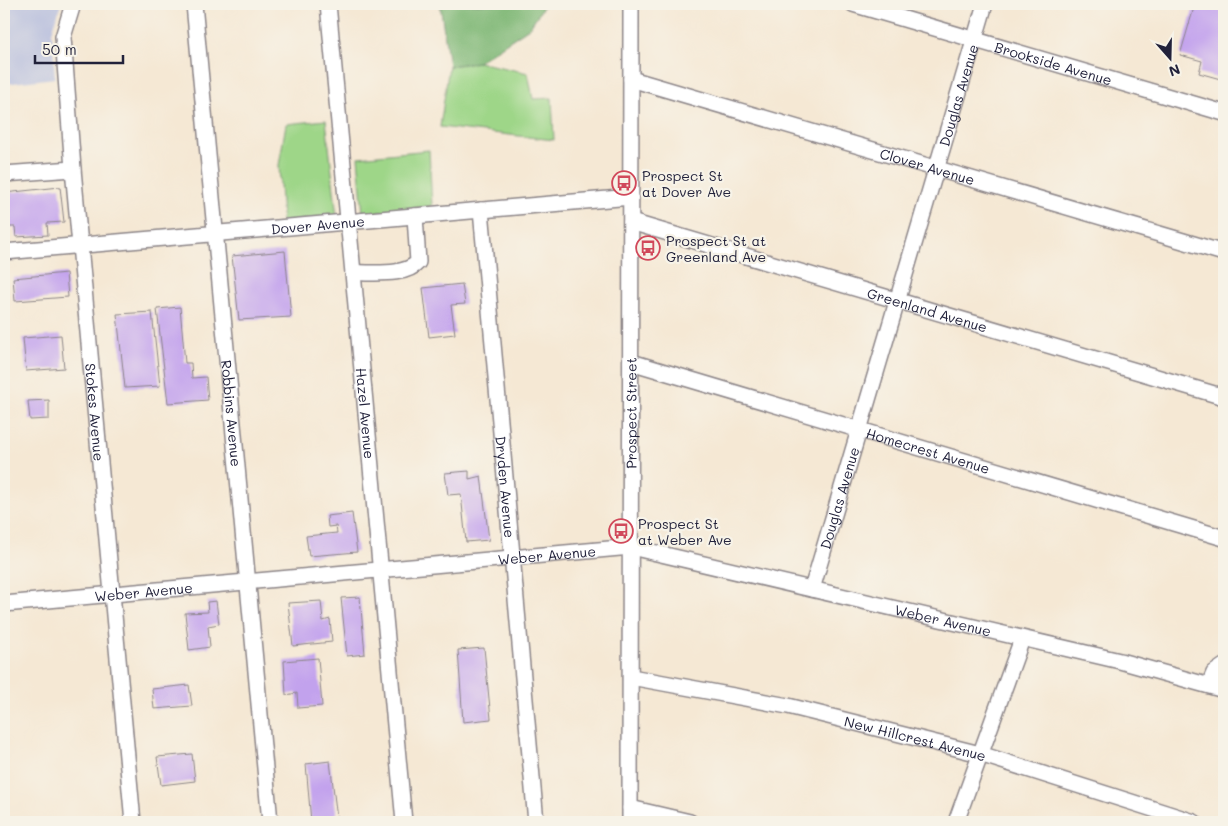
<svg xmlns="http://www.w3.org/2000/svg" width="1228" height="826" font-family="Mali,sans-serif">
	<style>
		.industrial { fill: #bdc3de }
		.green { fill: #9ed688; stroke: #607c62 }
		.forest { fill: #7eb774; stroke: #506c58 }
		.building { fill: #c2a2ed }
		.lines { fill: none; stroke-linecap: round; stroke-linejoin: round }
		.minor-casing { stroke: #8c8588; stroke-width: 18 }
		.minor { stroke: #fff; stroke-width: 15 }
		.labels { text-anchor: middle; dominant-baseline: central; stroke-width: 4.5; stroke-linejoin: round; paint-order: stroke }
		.street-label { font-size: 14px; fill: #22223b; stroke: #f7f3e8 }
		.poi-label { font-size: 14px; fill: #22223b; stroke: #f7f3e8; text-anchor: start }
	</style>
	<rect width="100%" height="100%" fill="#f7f3e8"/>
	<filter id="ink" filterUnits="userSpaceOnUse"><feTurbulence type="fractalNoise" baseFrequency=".02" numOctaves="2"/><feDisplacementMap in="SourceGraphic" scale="10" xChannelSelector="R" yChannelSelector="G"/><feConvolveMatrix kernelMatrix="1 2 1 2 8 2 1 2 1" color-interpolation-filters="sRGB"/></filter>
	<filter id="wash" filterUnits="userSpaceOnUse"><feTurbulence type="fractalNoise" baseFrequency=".0096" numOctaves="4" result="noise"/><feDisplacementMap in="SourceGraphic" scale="20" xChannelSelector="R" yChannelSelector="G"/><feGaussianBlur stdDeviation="1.12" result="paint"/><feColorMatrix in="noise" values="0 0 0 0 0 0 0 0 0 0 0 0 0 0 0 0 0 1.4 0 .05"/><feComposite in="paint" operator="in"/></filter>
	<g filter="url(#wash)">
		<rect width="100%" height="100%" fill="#f5e8d4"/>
		<path class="industrial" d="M4,4H61L52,32L55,78L4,84Z"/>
		<path class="green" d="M478,62L528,73L533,99L552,98L554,140L440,127L449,66Z
			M326,120L337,217L282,222L279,165L286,124Z
			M429,150L432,206L363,214L358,157Z"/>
		<path class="forest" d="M440,4H545L529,28L478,62L449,66Z"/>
		<g id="blocks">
			<path class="building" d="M1195,4L1224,11V80L1199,73L1202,61L1180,55Z
				M60,187L64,222L47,223L48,235L16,237L15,227H4V193Z
				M285,251L291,317L239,320L232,256Z
				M66,273L68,297L15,301L13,278Z
				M462,284L465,304L451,305L455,334L429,337L423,288Z
				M180,307L185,363H191L192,378L206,377L208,400L168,403L157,309Z
				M152,312L160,386L125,388L117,314Z
				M61,335L64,368L26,371L23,338Z
				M49,400V419L30,420L28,401Z
				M469,471V479L481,476L489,540L466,542L461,494L448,495L445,473Z
				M352,513L357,552L309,556L306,536L337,533L336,526L328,527L327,516Z
				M360,597L365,654L347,656L341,598Z
				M216,601L219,624L208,626L210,647L189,650L185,613L208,612L207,602Z
				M321,601L323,621L330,619L332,642L293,646L288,603Z
				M484,648L491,719L463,722L458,650Z
				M318,658L322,706L298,708L297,693L286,695L284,661Z
				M189,685L192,706L154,709L152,689Z
				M192,754L195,781L161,785L157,757Z
				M330,761L337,819L311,822L306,764Z"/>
		</g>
	</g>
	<g filter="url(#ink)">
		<use href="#blocks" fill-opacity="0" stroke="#8c8588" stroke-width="1"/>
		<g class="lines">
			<g class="minor-casing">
				<g id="minor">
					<path id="s1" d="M73,4L63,37L73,169L133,822"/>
					<path id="s2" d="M194,4L270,822"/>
					<path id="s3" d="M328,4L404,822"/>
					<path id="s4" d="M853,4L1224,113"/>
					<path id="s5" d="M631,79L1224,253"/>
					<path d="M4,174L73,169"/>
					<path id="s6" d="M481,210L536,822"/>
					<path id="s7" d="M631,222L1224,397"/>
					<path id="s8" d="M4,252L631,197"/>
					<path d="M353,273C372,272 405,277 418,262L415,216"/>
					<path id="s9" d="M631,362L1224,538"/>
					<path id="s10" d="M812,589L985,4"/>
					<path id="s11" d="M4,604L631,547L1120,661L1224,690"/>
					<path id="s12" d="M631,677L788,706L980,754L1194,822"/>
					<path d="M1209,685L1214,673L1224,666"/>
					<path d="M630,808L690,822"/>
					<path id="s13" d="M630,822L631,4"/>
					<path d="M956,822L1022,639"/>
				</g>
			</g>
			<use href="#minor" class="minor"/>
		</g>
	</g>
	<defs>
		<g id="bus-ring" transform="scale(1.25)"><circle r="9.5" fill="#f7f3e8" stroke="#d1495b" stroke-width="1.5"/><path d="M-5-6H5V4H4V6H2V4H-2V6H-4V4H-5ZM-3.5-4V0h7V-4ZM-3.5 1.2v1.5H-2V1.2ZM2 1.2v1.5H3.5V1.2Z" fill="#d1495b"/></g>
	</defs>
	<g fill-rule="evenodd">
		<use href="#bus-ring" x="624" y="183"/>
		<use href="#bus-ring" x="648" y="248"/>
		<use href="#bus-ring" x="621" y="531"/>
	</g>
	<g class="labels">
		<g class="street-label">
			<text stroke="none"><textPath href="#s4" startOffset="209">Brookside Avenue</textPath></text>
			<text stroke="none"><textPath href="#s10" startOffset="515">Douglas Avenue</textPath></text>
			<text stroke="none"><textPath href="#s5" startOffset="309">Clover Avenue</textPath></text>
			<text stroke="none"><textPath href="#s8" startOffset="315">Dover Avenue</textPath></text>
			<text stroke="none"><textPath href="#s7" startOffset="309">Greenland Avenue</textPath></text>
			<text stroke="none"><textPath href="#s1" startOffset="411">Stokes Avenue</textPath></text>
			<text stroke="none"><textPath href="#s2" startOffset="411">Robbins Avenue</textPath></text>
			<text stroke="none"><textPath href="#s3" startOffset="411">Hazel Avenue</textPath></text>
			<text stroke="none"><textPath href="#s13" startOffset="409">Prospect Street</textPath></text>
			<text stroke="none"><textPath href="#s9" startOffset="310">Homecrest Avenue</textPath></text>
			<text stroke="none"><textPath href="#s6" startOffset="278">Dryden Avenue</textPath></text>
			<text stroke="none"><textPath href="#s10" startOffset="95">Douglas Avenue</textPath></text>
			<text stroke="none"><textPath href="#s11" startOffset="545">Weber Avenue</textPath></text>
			<text stroke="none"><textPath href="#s11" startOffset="140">Weber Avenue</textPath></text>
			<text stroke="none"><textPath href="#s11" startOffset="950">Weber Avenue</textPath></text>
			<text stroke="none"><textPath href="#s12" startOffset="291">New Hillcrest Avenue</textPath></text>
		</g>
		<g class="poi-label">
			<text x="642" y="175">Prospect St<tspan x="642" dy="16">at Dover Ave</tspan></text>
			<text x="666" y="240">Prospect St at<tspan x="666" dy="16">Greenland Ave</tspan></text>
			<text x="638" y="523">Prospect St<tspan x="638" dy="16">at Weber Ave</tspan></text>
		</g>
	</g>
	<rect width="1228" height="826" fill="none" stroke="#f7f3e8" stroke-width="20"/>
	<g transform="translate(1170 58) rotate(160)" stroke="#f7f3e8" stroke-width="4" paint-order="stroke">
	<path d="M0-4L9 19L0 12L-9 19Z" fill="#22223b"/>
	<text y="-8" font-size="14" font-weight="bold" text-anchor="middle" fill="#22223b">N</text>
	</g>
	<path d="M35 55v8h88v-8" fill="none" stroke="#22223b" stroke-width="2.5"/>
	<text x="42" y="55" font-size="15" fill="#22223b" stroke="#f7f3e8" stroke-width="4" paint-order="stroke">50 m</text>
</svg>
